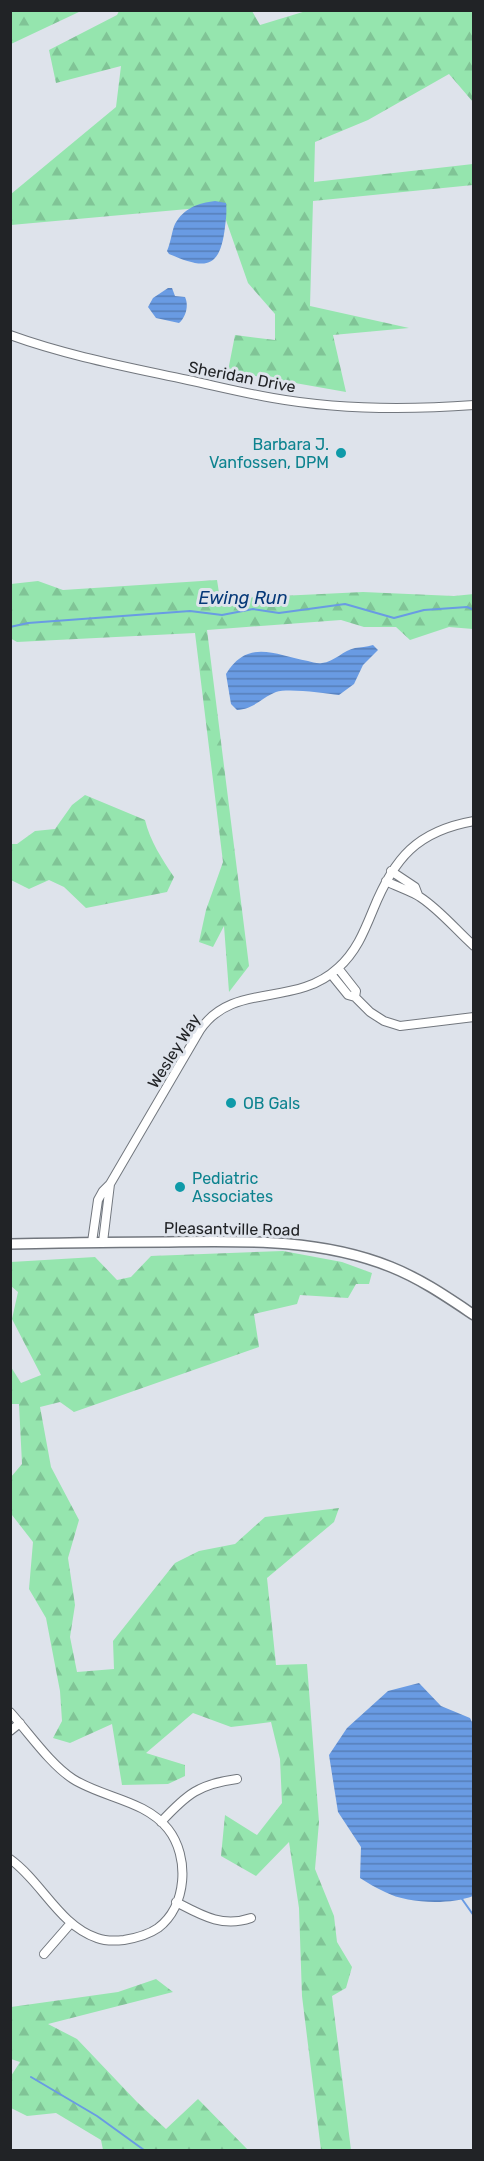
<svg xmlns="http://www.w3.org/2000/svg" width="484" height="2161" font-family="Rubik,sans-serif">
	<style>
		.forest { fill: url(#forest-firs) }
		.water { fill: url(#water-rules) }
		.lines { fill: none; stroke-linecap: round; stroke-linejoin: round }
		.stream { stroke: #699be3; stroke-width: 2 }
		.minor-casing { stroke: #72777e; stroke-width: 10 }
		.major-casing { stroke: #72777e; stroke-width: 12 }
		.minor { stroke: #fff; stroke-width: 8 }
		.major { stroke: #fff; stroke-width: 9 }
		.culture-dot { fill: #0f9aa8; stroke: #dee3eb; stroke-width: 2 }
		.labels { text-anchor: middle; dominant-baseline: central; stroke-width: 6; stroke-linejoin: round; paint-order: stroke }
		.street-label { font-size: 16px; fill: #212326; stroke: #dee3eb }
		.culture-label { font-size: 16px; fill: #0d838f; stroke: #dee3eb; text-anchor: start }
		.water-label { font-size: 18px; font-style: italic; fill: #063978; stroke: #dee3eb }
	</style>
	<defs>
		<pattern id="forest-firs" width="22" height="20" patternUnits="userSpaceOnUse" patternTransform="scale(1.5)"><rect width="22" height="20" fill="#95e5ae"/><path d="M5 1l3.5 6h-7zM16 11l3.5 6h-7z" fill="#80c496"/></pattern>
		<pattern id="water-rules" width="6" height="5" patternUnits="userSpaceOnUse" patternTransform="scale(1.5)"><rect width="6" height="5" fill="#699be3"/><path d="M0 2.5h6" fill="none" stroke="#567eb8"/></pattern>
	</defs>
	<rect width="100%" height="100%" fill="#dee3eb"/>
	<path class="forest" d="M80,10L81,11L11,44V11Z
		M119,11H252L260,25L306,11H473V102L449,74L368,120L315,142L314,182L473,164V185L313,201L310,306L409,328L333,335L346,392L228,371L235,335L275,340V314L248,283L221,206L11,225V194L116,107L121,66L56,83L49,50L117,15Z
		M217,580L220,599L363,592L454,596L474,594L473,629L449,627L410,640L396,627H364L341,620L207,630L249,966L229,992L224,926L213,947L199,942L206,910L223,862L195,633L17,642L10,638L11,584L38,581L63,590Z
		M85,795L145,820C150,841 162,859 174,877L167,892L86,908L64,887L49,880L29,889L11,880V844H17L35,831L55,829L72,805Z
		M283,1251L342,1262L372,1273L369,1284H356L348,1298L300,1295L297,1304L254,1314L259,1347L74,1412L60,1402L40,1407L51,1467L79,1520L68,1558L75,1605L70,1637L77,1672L114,1669L113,1641L175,1563L199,1551L235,1544L265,1517L339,1508L334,1522L267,1578L276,1665L307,1664L319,1822L315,1869L334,1916L337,1942L352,1967L346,1988L332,1996L351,2150H321L302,1996L299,1908L289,1842L256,1876L221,1856L225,1815L257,1835L282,1803L280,1759L271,1722L231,1727L193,1713L146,1753L185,1765V1776L168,1784L122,1785L112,1724L70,1743L53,1738L62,1721L60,1691L46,1618L29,1589L33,1542L12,1515L11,1516V1477L22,1464L19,1404H11V1367L21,1383L41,1375L12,1319L18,1292L11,1286V1262L95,1257L117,1280L131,1277L151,1256Z
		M156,1979L173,1992L48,2024L77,2039L137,2102L166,2129L198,2099L248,2150H103L101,2140L56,2113L27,2116L11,2108V2076L20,2062L11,2059V2007L118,1992Z"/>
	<path class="water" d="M215,201L226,203C227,212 226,219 225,227C220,269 206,270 169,254L167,251C171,242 172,230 175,224C184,208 198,203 215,201Z
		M168,288H172L175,296L185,297C189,305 186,317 179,323L156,318L148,307L153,298Z
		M373,645L378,650L363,665L354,684L339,695C324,693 288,688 276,692C261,698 254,709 237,710L231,704L226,674C248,638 275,655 308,661C312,662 318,664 322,663C334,662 344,650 355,648C361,647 366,647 373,645Z
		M419,1683L441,1706L470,1718L473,1724V1896C450,1905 408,1904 385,1892C376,1888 368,1883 360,1878L361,1847L338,1812L329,1755L347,1728L388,1691Z"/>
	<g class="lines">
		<path class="stream" d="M10,627L28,623L190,611L222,615L253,609L279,613L345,604L394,618L424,610L467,607L474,610
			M462,1899L474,1916
			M31,2077L97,2116L144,2150"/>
		<g class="minor-casing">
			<path id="minor" d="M10,335C68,356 128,367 188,380C216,386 244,393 273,398C340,410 406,410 474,405
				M391,871L415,887L418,895
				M386,881C395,886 413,892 420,897C440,910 456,930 474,946
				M338,968L356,991L355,997
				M331,974L348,995L355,997L370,1012L384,1021L400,1026L474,1017
				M92,1242L98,1200L103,1191L110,1184L200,1030C233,981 295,1008 338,968C356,952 364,932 373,910C394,858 417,831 474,821
				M103,1242L110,1184
				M10,1712C29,1733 50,1764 73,1779C103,1798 145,1800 168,1829C190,1857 187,1906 158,1928C148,1935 136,1938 124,1940C115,1941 105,1941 97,1938C59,1925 42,1882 10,1859
				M10,1731L20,1723
				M161,1822C187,1794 199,1784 237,1779
				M176,1902C201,1915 222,1928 251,1918
				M44,1954L71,1923"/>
		</g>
		<g class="major-casing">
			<path id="major" d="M10,1244C62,1243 114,1242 166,1242C242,1241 319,1238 391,1267C421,1279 447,1297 474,1315"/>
		</g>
		<use href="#minor" class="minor"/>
		<use href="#major" class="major"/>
	</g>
	<g class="culture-dot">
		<circle cx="341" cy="453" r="6"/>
		<circle cx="231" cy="1103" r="6"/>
		<circle cx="180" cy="1187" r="6"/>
	</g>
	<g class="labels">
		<g class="street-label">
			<text transform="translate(242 377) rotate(11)">Sheridan Drive</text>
			<text transform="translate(174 1051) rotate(-58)">Wesley Way</text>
			<text transform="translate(232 1229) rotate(1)">Pleasantville Road</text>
		</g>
		<g class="culture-label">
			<text x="329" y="444" text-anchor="end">Barbara J.<tspan x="329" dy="18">Vanfossen, DPM</tspan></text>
			<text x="243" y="1103">OB Gals</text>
			<text x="192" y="1178">Pediatric<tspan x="192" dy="18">Associates</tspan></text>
		</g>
		<g class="water-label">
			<text x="243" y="598">Ewing Run</text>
		</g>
	</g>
	<rect width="484" height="2161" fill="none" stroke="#212326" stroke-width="24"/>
</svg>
